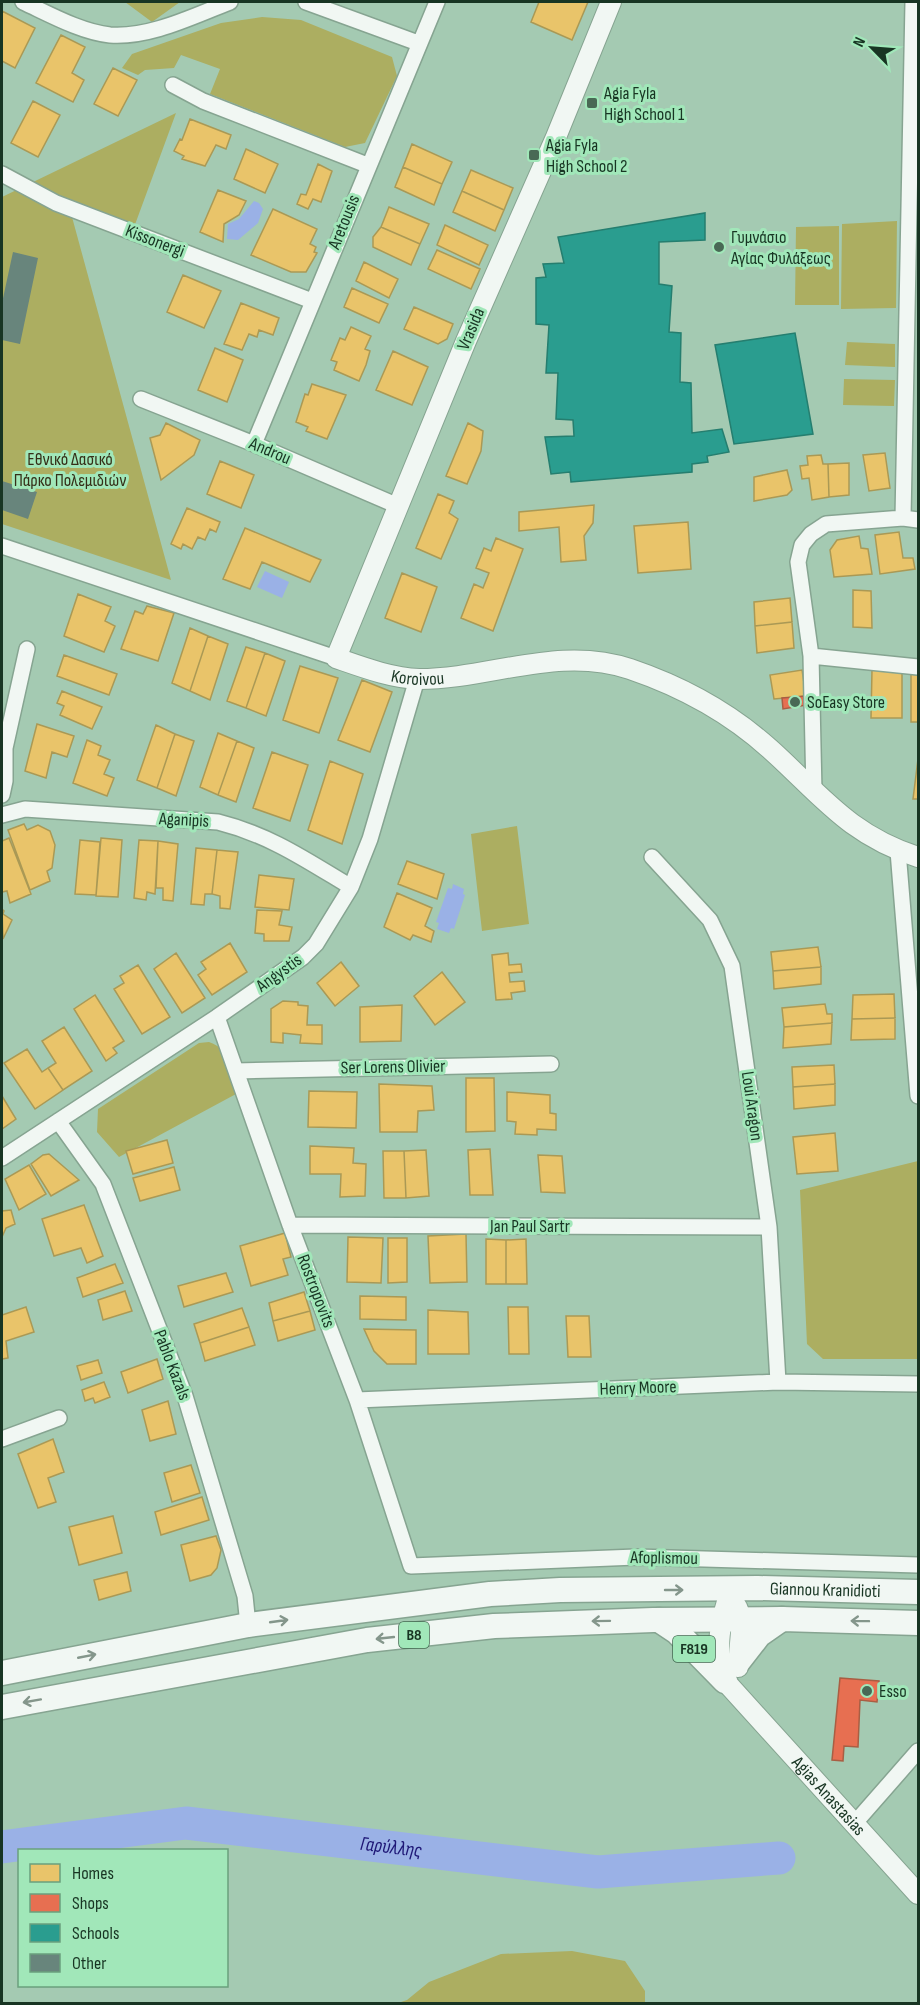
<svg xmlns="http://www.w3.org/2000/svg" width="920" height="2005" font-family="'Sofia Sans Condensed',sans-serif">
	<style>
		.green { fill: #acae61 }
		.water { fill: #9ab1e6 }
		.homes { fill: #e9c46a; stroke: #a95; stroke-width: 1.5 }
		.shops { fill: #e76f51; stroke: #a95e43; stroke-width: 1.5 }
		.schools { fill: #2a9d8f; stroke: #257e6f; stroke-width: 1.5 }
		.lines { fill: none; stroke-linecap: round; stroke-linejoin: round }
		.river { stroke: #9ab1e6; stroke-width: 33 }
		.building { fill: #68857c }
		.minor-casing { stroke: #86a491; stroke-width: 18 }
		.tertiary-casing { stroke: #86a491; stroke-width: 22 }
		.primary-casing { stroke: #86a491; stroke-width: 27 }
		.minor { stroke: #f1f7f3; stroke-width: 15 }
		.tertiary { stroke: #f1f7f3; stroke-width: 20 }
		.primary { stroke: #f1f7f3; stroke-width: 24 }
		.oneway { stroke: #84968b }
		.poi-dot { fill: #496955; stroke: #a1e7b9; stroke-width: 2 }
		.labels { text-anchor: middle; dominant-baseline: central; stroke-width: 6; stroke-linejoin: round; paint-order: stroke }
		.shield { fill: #a1e7b9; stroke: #416a50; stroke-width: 1.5 }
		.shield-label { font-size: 16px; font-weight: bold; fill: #183523 }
		.poi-label { font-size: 18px; fill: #183523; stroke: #a1e7b9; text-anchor: start }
		.street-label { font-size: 18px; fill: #183523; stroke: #a1e7b9 }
		.park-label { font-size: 18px; fill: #352f18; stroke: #a1e7b9 }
		.water-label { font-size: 20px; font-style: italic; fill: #1e1776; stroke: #a1e7b9 }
	</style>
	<rect width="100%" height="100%" fill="#a4cab2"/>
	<path class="green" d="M125,2H180L152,22Z
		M262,17L301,20L392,57L397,76L365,143L345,147L210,94L220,69L181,55L174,68L145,70L138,75L122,68L132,54L221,23Z
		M176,113L133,230L69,206L171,580L2,524V197Z
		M897,221L896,308L841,309L842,224Z
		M839,226V305H795L796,227Z
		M847,342L895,344V367L845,365Z
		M844,379L895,380L894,406L843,405Z
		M517,826L529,924L482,931L471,834Z
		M209,1042C233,1050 232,1072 236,1094L119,1157L97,1132L98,1109L199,1043Z
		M918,1161V1359H823L807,1344L800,1190Z
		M572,1951L625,1961L645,1991V2003H398L407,2000L429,1982L501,1954Z"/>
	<path class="water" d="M254,201L259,203L263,209L258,223L238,240L227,239L228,224L239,219Z
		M265,571L289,582L282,598L257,587Z
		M453,884L464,889L463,894L465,895L454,929L451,928L449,933L437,929L439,923L436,922L448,888L452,889Z"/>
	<path class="homes" d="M539,2H588L572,40L531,22Z
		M2,11L35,28L15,68L2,61Z
		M61,35L85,47L72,73L84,80L73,102L36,83Z
		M113,68L137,80L118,116L94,104Z
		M33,101L60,115L38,157L11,143Z
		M190,119L231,135L226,149L216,145L205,166L182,159L184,156L174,151L180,139L182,140Z
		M412,144L452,162L442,184L403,167Z
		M246,149L278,164L265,193L234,179Z
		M318,164L332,171L321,202L313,199L308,209L297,204L301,194L306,195Z
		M403,167L442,184L434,205L395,187Z
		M471,170L513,188L504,210L462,191Z
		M218,190L246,201L239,215L224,224L223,242L200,232Z
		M462,191L504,210L495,231L453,212Z
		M389,207L429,224L420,244L381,227Z
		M273,209L317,229L310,244L316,247L314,252L317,253L306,272H291L251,255Z
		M445,225L488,245L479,265L437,245Z
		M381,227L420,244L411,265L373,247V237Z
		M437,250L480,269L471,289L428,269Z
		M364,262L398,279L389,298L356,281Z
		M183,275L221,291L204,328L167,312Z
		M352,288L388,304L379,323L344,307Z
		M241,303L279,318L273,335L259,330L257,337L249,334L242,350L224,344Z
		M414,307L453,324L447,339L438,344L404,329Z
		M351,327L371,336L365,349L370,351L366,365L359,381L334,370L337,362L331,360L340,338L345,340Z
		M215,348L243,360L227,402L198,390Z
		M393,351L428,367L412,405L376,390Z
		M312,384L346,395L327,439L306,431L308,427L296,422L305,394L308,395Z
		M166,423L200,440L194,455L161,480L150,438L160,435Z
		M468,423L483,431L481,451L467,484L446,476Z
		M885,453L890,488L869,491L863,455Z
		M821,455L823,464H828L829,497L812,500L809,478L802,479L800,466L808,465L807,456Z
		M220,461L254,475L241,508L207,494Z
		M849,463V495L829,497L828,464Z
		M787,470L792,490L787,495L754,501V477Z
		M438,494L454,501L449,513L458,519L441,559L416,548Z
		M594,505L593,523L584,536L586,560L561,562L559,527L519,531V512Z
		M187,508L220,522L216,532L210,529L205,540L198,537L192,549L183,544L181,549L171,544Z
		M688,522L691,569L638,573L634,526Z
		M245,528L321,560L310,582L262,562L250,589L223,579Z
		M899,532L903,558H913L915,569L880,574L875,535Z
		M859,536L861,548L868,549L872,574L834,577L830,550L837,540Z
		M496,538L523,549L493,631L461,618L474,584L483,588L489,573L476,568L484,548L491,551Z
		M402,573L437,587L421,632L385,618Z
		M853,590L871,591L872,628L853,627Z
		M78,594L111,607L105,621L115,626L104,652L64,636Z
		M790,598L792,622L755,626L754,602Z
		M147,606L174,613L158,661L121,649L135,611L143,614Z
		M792,622L794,648L757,653L755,626Z
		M190,628L208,636L190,691L172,683Z
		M208,636L228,644L210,700L190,691Z
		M246,647L265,653L246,708L227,701Z
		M265,653L285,661L266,716L246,708Z
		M64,655L117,674L109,695L57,676Z
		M300,666L338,678L319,733L283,720Z
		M802,670L806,696L774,699L770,675Z
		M872,670H902V718H871Z
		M911,674L918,675V722H911Z
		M362,680L392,692L370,752L338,740Z
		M62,691L102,707L92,729L60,715L64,706L57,703Z
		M37,724L74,736L67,757L52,752L46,778L25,771Z
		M156,725L175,734L157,788L137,780Z
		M218,733L237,741L218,795L200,787Z
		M175,734L194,741L176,796L157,788Z
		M87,740L101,746L98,755L110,760L104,774L114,778L107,796L73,783Z
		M237,741L254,748L236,802L218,795Z
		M272,752L308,765L290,821L253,808Z
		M918,759V799H913Z
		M330,761L363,774L342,844L308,830Z
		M24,824L27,830L38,825L50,831L55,845L52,868L47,871L50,881L30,890L8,830Z
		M9,838L31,894L10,903L7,891L2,892V841Z
		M101,838L122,840L118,897L96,896Z
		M80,840L100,842L96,895L75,894Z
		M139,840L158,841L155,894L147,892L146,900L134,898Z
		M158,841L178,844L173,901L163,900V888H156Z
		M196,848L217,850L212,894H205L204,905L191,904Z
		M217,850L238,852L230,909L220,908V896L212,894Z
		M407,861L444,874L437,899L398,884Z
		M259,875L294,879L289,910L255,907Z
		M397,893L432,908L425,926L434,931L431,942L413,935L410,940L384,927Z
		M2,909L4,911L3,914L12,920L3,939Z
		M257,910L282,911L279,925L292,927L289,941H264V934L255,933Z
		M230,943L247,972L212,995L198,975L206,969L201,962Z
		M818,947L821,967L773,971L771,952Z
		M176,953L205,998L182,1013L154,969Z
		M508,953L509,965L521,964L522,972L509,973L510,982L524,981L525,991L511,993L512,999L496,1000L492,955Z
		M341,962L359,986L335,1006L317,983Z
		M138,965L170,1017L142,1034L114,989L124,983L120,976Z
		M821,967V984L774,989L773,971Z
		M442,972L465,1002L435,1025L414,996Z
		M894,994L895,1018L852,1019L853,995Z
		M95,995L124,1041L113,1048L117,1053L106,1061L74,1009Z
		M283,1001L298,1002V1005L308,1006L307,1025H322V1044L300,1043L301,1035L283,1033V1043L271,1042V1009Z
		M825,1004L827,1014H832V1023L784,1027L782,1008Z
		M402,1005L401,1041L360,1042V1007Z
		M895,1018V1039L851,1040L852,1019Z
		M832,1023L831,1044L783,1048L784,1027Z
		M64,1027L92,1071L63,1090L48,1068L56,1063L42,1041Z
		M27,1049L42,1072L48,1068L63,1090L35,1109L4,1063Z
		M834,1065L835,1084L793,1087L792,1067Z
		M466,1078H494L495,1131L466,1132Z
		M379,1084L432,1086L434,1110L418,1111L417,1132H380Z
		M835,1084V1105L794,1109L793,1087Z
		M309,1091L357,1092L356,1128L308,1127Z
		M507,1092L550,1095V1113L556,1114V1130L537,1129V1135L515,1134L516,1122L507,1121Z
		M2,1096L16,1119L2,1129Z
		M835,1133L838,1171L797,1174L793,1137Z
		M167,1140L173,1163L133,1174L126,1151Z
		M310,1146L354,1148L353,1163L366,1164L365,1196L340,1197L341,1174H310Z
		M490,1149L493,1195H470L468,1150Z
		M426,1150L429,1196L406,1198L404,1151Z
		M383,1151H404L406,1198H384Z
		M49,1154L79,1180L51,1196L31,1164L43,1155Z
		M538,1155L562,1156L565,1193L541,1192Z
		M29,1165L46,1194L19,1210L5,1179Z
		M174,1167L180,1190L140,1201L133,1178Z
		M84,1205L103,1256L87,1263L81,1248L54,1256L42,1219Z
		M11,1210L15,1224L6,1228L2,1237V1211Z
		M285,1233L291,1257L283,1259L288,1275L251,1286L240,1246Z
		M466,1234L467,1282L430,1283L428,1236Z
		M348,1237L383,1238L381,1283L347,1282Z
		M388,1238H407V1282L388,1283Z
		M486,1239L506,1240V1284H486Z
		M526,1239L527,1284H506V1240Z
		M115,1264L123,1283L83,1297L77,1278Z
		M226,1273L233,1292L184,1307L178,1286Z
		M125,1291L132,1311L103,1320L98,1300Z
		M304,1292L310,1311L273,1321L269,1303Z
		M360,1296L406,1297V1320L360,1319Z
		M26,1307L34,1332L6,1341L8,1358L2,1359V1315Z
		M508,1307H528L529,1354H509Z
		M242,1308L249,1327L200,1343L194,1324Z
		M428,1310L468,1312L469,1354H428Z
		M310,1311L315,1330L278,1341L273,1321Z
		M566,1316H589L591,1357H568Z
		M249,1327L255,1345L205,1361L200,1343Z
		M364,1329L416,1330V1364H387L374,1351Z
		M157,1359L163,1379L128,1393L121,1372Z
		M98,1360L102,1373L81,1380L77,1366Z
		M104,1382L110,1397L95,1403L93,1398L85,1401L82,1390Z
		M168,1401L176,1434L150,1441L142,1410Z
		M53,1439L64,1472L48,1478L56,1502L38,1508L18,1454Z
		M191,1465L200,1493L172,1502L164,1473Z
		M202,1497L209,1520L161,1535L155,1512Z
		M113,1516L122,1553L79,1565L69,1527Z
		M216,1536L221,1550L217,1568L211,1575L190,1581L181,1545Z
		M127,1572L131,1591L99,1600L94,1580Z"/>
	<path class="shops" d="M806,696L807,705L783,709L782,698Z
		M840,1678L879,1681L877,1702L860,1700L858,1747L844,1746L843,1761L832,1760Z"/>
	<path class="schools" d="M705,213V240L659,242V284L672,286L669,332L681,333L680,382L691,383L692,433L722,429L729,452L707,456L708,462L692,464V472L571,482L570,472L551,474L545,437L574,436L573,420L556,419L558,373H546L549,325L536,324V278L546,277L543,264L564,263L558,237Z
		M795,333L813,434L734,444L715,345Z"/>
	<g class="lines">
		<path class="river" id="s1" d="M2,1847L186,1823L598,1872L779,1858"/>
	</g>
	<path class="building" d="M13,252L38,258L20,344L2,340V303Z
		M2,481L37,492L28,519L2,510Z"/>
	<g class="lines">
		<g class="minor-casing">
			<path id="minor" d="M23,2C49,14 81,32 110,35C150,38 193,16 230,2
				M306,2L418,43
				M173,85L203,101L367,165
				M2,174L56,203L312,301
				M141,399L254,444L398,506
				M254,444L437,2
				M903,518L913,2
				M2,546L336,658
				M811,656L918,667
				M814,792L811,656L798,562L802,545L811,534L826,524L903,518L918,520
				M2,795L5,781V748L27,649
				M2,815L25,809L218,822C270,835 306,860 351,887
				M898,851L918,1096
				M652,857L710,920L732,966L769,1227L778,1382
				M217,1017L290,1225L357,1400L411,1566L636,1557L918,1565
				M236,1071L551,1064
				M58,1121L103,1184L185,1396L245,1596L248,1625
				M2,1158L217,1017L303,957L316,944L351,887L370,839L417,679
				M290,1225L769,1227
				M357,1400L778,1382L918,1384
				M2,1439L59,1418
				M854,1824L918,1751"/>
		</g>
		<g class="tertiary-casing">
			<g id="tertiary">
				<path id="s2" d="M611,2L556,137L466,341L336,658C362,667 391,678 419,679C490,679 559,645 630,669C683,687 729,712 770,749C821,795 849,835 918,857"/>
				<path id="s3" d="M731,1590C720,1620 714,1650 725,1681L918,1894"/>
				<path d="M737,1607L742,1620L738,1667"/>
			</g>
		</g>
		<g class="primary-casing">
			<g id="primary">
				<path d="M659,1620L677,1632L725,1681"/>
				<path d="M738,1662L759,1635L782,1619"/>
				<path id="s4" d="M2,1673L248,1625L490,1594L560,1590L758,1588L918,1592"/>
				<path d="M2,1707L367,1640L494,1626L653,1620L782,1619L918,1623"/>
			</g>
		</g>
		<use href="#minor" class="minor"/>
		<use href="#tertiary" class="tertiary"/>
		<use href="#primary" class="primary"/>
	</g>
	<defs><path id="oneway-shaft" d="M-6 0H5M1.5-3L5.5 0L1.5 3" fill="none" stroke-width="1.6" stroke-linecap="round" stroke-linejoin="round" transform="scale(1.5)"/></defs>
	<g class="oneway">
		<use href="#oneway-shaft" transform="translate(674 1590)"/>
		<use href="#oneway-shaft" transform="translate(279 1621) rotate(-8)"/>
		<use href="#oneway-shaft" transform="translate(601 1621) rotate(179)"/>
		<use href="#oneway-shaft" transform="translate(860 1621) rotate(-179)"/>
		<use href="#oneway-shaft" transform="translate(385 1638) rotate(174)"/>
		<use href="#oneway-shaft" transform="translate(87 1656) rotate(-11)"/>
		<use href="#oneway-shaft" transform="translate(32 1701) rotate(170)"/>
	</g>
	<g class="poi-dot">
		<rect x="586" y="97" width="12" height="12" rx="3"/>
		<rect x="528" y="149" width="12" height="12" rx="3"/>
		<circle cx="719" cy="247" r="6"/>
		<circle cx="795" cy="702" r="6"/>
		<circle cx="867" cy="1691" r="6"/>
	</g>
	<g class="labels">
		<g class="shield">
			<rect x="399" y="1622" width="30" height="26" rx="4.5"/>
			<rect x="673" y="1636" width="42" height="26" rx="4.5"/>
		</g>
		<g class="shield-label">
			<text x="414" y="1635">B8</text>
			<text x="694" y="1649">F819</text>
		</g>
		<g class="poi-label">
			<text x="604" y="93">Agia Fyla<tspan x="604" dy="21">High School 1</tspan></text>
			<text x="546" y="145">Agia Fyla<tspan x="546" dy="21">High School 2</tspan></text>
			<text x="731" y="237">Γυμνάσιο<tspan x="731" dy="21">Αγίας Φυλάξεως</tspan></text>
			<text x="807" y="702">SoEasy Store</text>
			<text x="879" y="1691">Esso</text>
		</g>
		<g class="street-label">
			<text transform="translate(344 222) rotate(-68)">Aretousis</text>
			<text transform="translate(155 241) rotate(21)">Kissonergi</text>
			<text transform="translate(471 329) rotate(-67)">Vrasida</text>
			<text transform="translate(270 451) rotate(23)">Androu</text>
			<text stroke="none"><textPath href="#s2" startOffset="796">Koroivou</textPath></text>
			<text transform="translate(184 820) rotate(3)">Aganipis</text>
			<text transform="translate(279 973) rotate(-36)">Angystis</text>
			<text transform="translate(393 1067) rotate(-1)">Ser Lorens Olivier</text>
			<text transform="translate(752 1106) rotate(82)">Loui Aragon</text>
			<text x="530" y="1226">Jan Paul Sartr</text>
			<text transform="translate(316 1291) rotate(69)">Rostropovits</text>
			<text transform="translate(172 1365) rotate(69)">Pablo Kazals</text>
			<text transform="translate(638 1388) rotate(-2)">Henry Moore</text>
			<text transform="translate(664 1558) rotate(1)">Afoplismou</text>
			<text stroke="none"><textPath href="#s4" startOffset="830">Giannou Kranidioti</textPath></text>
			<text stroke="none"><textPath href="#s3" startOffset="248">Agias Anastasias</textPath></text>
		</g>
		<g class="park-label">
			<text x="70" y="459">Εθνικό Δασικό<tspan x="70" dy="21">Πάρκο Πολεμιδιών</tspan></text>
		</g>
		<g class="water-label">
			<text stroke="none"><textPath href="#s1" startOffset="392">Γαρύλλης</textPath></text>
		</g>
	</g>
	<rect width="920" height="2005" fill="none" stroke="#183523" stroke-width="6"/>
	<rect x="18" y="1849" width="210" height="138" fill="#a1e7b9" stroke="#6aa07d" stroke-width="1.5"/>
	<rect x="30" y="1864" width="30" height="18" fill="#e9c46a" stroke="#6aa07d" stroke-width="1.5"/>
	<text x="72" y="1879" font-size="18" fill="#183523">Homes</text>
	<rect x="30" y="1894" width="30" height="18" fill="#e76f51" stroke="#6aa07d" stroke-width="1.5"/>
	<text x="72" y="1909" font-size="18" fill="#183523">Shops</text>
	<rect x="30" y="1924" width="30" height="18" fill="#2a9d8f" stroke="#6aa07d" stroke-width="1.5"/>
	<text x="72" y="1939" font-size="18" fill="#183523">Schools</text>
	<rect x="30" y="1954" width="30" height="18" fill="#68857c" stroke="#6aa07d" stroke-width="1.5"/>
	<text x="72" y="1969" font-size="18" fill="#183523">Other</text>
	<g transform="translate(872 48) rotate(295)" stroke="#a1e7b9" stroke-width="4.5" paint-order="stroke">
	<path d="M0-4.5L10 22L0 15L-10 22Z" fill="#183523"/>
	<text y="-9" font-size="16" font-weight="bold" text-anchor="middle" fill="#183523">N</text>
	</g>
</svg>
